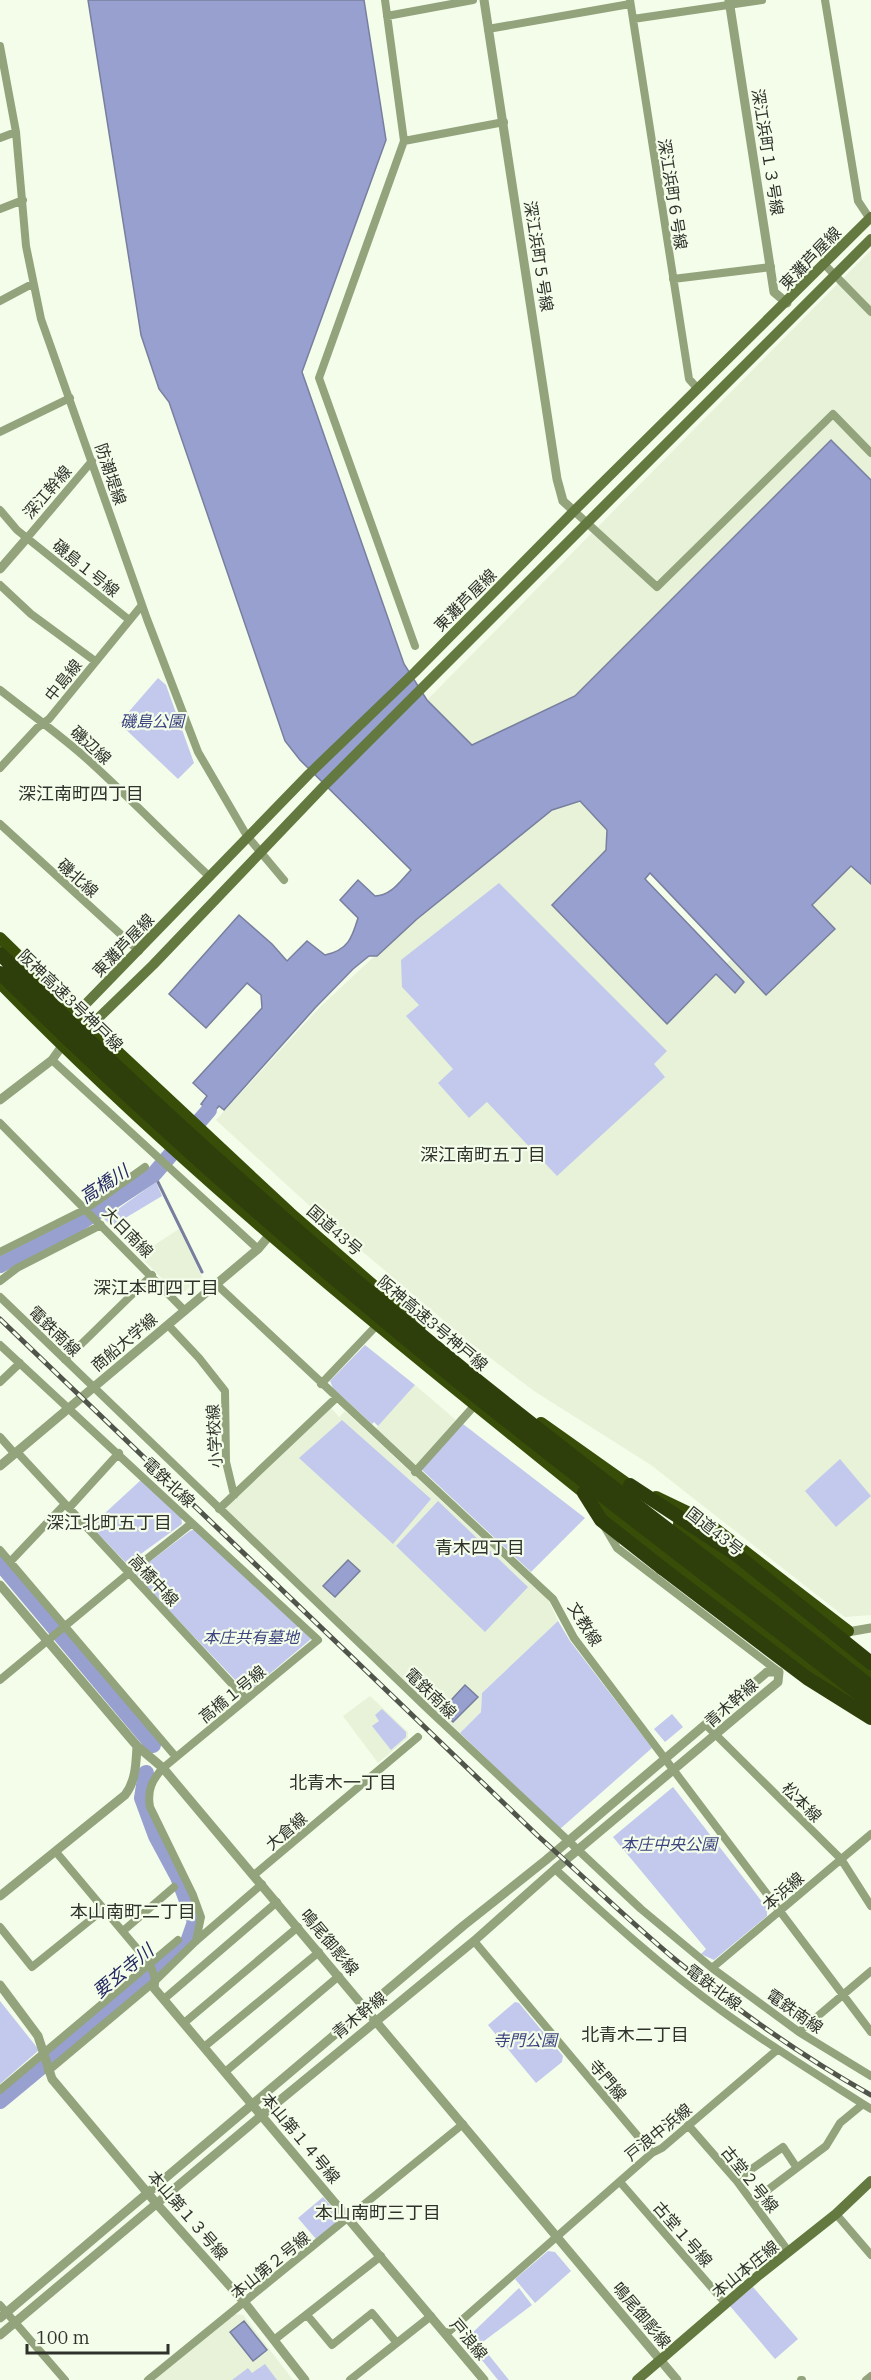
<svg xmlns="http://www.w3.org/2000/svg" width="871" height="2380" font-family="'IBM Plex Serif','Noto Sans JP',serif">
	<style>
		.built { fill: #e7f2d9 }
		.green { fill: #c2c9ed }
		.water { fill: #97a0cf; stroke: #787f9e; stroke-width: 1.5 }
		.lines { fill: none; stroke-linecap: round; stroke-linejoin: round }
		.stream { stroke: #787f9e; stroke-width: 3 }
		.river { stroke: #97a0cf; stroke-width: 16 }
		.minor { stroke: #93a37c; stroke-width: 8 }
		.tertiary { stroke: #93a37c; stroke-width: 9 }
		.secondary { stroke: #63793f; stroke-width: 10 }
		.trunk { stroke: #384e08; stroke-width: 12 }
		.motorway { stroke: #2e3f0b; stroke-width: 14 }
		.rail-casing { stroke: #50544b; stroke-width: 5 }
		.rail { stroke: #f4fcea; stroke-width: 3; stroke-dasharray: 9; stroke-linecap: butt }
		.motorway-bridge { stroke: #2e3f0b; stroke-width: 14 }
		.labels { text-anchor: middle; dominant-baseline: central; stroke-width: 4.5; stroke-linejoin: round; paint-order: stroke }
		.street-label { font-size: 16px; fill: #2f322b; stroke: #f4fcea }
		.park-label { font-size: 16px; font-style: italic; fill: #3d4580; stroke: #f4fcea }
		.neighbourhood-label { font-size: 18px; fill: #2f322b; stroke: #f4fcea }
		.water-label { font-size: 18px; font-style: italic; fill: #242860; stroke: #f4fcea }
	</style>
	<rect width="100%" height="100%" fill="#f4fcea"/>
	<path class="built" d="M871,250V480L831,441L575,696L472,745L427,700Z
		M581,800L608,829V848L553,903L666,1022L732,958L768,993L835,929L812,905L852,866L871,885V1615L845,1617L651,1465L534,1391L468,1341L323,1218L216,1120L319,1008L395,937L553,810Z
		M179,1229L202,1277L179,1296L139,1255Z
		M415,1385L457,1421L416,1465L376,1428Z
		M331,1408L339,1417L345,1411L549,1601L558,1621L482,1693L481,1712L460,1733L224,1508Z
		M370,1696L408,1732V1738L378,1763L343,1716Z
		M234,2314L243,2315L293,2380H153Z"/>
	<path class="green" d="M158,678L166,685L194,763L178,779L119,723Z
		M499,883L667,1051L654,1064L665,1077L557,1176L487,1102L469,1118L438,1083L453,1069L406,1016L419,1005L402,987L401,960Z
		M156,1182L162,1196L112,1226L104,1219Z
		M365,1345L415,1385L378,1426L374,1422L372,1424L333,1388L330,1381Z
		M342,1420L431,1499L393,1544L299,1458Z
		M463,1424L585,1518L531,1572L421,1469Z
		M840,1459L871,1496L836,1527L805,1491Z
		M142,1479L181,1516L182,1524L127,1564L91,1526Z
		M438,1501L528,1587L485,1632L396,1546Z
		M195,1529L311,1639L254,1687L243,1688L138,1578L136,1572L190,1531Z
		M558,1621L570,1641L652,1748L560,1829L460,1733L481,1712L482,1693Z
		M382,1709L406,1732V1737L391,1750L372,1726L379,1721L375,1715Z
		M672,1714L683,1727L665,1742L654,1729Z
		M673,1787L767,1908V1916L714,1960L701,1954L706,1949L613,1837Z
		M0,2001L39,2050L0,2084Z
		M515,2002L519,2003L563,2056L562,2062L536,2083L488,2025Z
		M323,2197L338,2214V2221L316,2239L298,2218Z
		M548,2251L555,2252L571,2271L535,2303L515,2279Z
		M753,2287L798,2339L775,2359L730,2306Z
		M519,2288L532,2305L480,2344L509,2380H498L469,2344V2336Z
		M265,2364L277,2380H232L248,2368L252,2373Z"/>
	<path class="water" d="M88,0H364L386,140L302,372L404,664L427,700L472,745L575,696L831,440L871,480V884L851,866L812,905L835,929L766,995L650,873L645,879L744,982L735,993L716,974L667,1024L552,905L606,850L607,830L580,801L552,810L417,919L377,956H369L353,969L315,1008L224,1110L219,1106L213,1113L201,1104L207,1096L193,1083L262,1008L261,995L247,983L206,1028L169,994L239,915L272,944L287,961L307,941L325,955C348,950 352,938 358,918L340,900L358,880L375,896C391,896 400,881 411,870L300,760L285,741L169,402L159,389L141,335Z
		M348,1560L360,1571L335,1597L323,1586Z
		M465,1685L478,1697L453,1722L441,1711Z
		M244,2321L267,2350L253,2361L230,2332Z"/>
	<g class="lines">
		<path class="stream" d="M154,1174L202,1272"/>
		<path class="river" d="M0,1265L69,1230L154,1174L209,1110
			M0,1563L153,1745
			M0,2101L145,1981L188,1942L195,1922L178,1877L156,1836L142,1798L146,1773"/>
		<path class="minor" d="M385,0L404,141L319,378L415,646
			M630,0L689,379L698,389
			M825,0L858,201L870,219
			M387,16L473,0
			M633,19L762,0
			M488,29L630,4
			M0,46L16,132L26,246L41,319L147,619L198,752L247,836L284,880
			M0,138L16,132
			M404,141L504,122
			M0,209L23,200
			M823,263L871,312
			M673,279L771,267
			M0,301L32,284
			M0,432L70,398
			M0,510L17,530L128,619
			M574,511L657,587L833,414L871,453
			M27,538L92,461
			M0,585L31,614L95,661
			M0,690C29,713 59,734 87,759C129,797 168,838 210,877
			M0,768L37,728L49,719L142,605
			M0,824L139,951
			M52,1060L258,1249
			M0,1123L185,1311
			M0,1252L86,1209L145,1167
			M0,1281L17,1268L101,1225
			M216,1284L553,1599L574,1638L871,2032
			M0,1297L429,1710L641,1909L712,1968L799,2032L871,2076
			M168,1325L199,1358L225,1391L226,1462L234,1495
			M0,1345L318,1640L163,1768C152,1780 147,1790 150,1807L193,1895L201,1917L196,1941
			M65,1360L152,1275
			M0,1382L20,1363
			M321,1384L377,1325
			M0,1437L15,1454
			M17,1452L246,1699
			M415,1472L475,1405
			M69,1508L119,1453
			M219,1509L336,1398
			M604,1526L617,1548L779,1672
			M0,1550L176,1757
			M10,1562L65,1504
			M0,1680L129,1573L192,1523
			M706,1725L841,1859L871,1906
			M56,1852L150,1964L155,1978
			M555,1869C609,1919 663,1968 722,2011C770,2046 821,2077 871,2109
			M254,1875L418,1737
			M0,1927L32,1967L104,1909
			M123,1931L174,1887
			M474,1941L652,2153
			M712,1968L871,1834
			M164,1999L277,1902
			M184,2023L298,1927
			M799,2032L871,1971
			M204,2047L319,1952
			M48,2071L154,1982L196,1941L262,1884
			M225,2072L339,1976
			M0,2090L178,1940
			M688,2125L736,2180L789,2252
			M736,2180L783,2147L797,2168
			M620,2182L726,2304
			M753,2201L826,2146L840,2123L863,2104
			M836,2214L871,2255
			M0,2305L65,2380
			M307,2315L332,2345L372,2313L397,2343
			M446,2334L652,2153L662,2148L777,2050
			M274,2340L381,2256
			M148,2380L463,2124
			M350,2380L431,2316
			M801,2380H802
			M866,2380L871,2376"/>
		<path class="tertiary" d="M484,0L557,479L563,501L574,511
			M729,0L774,292L787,303
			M0,569L27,538
			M0,1100L52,1060L62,1046
			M0,1466L258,1249L274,1230
			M0,1585L137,1746L163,1768L677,2380
			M842,1633L871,1628
			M0,1896L125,1795C136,1781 136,1763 137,1746
			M155,1978L154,1988L484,2380
			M0,1985L38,2036L52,2079L156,2203L245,2303L305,2380
			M0,2318L463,1926L546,1860L767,1672H779
			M0,2335L262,2115L474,1941L555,1869L778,1682L779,1672"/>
		<path class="secondary" d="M74,1019L77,1013L309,774L415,672L574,511L871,217
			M85,1031L153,965L323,787L871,239
			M637,2380L759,2275L836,2214L871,2181"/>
		<path class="trunk" d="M0,938L91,1027L290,1213L420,1326
			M0,983C156,1142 326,1285 499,1424C617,1520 736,1616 860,1704
			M541,1423L637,1491
			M656,1497L704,1520L848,1631
			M679,1524L871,1674"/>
		<path class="motorway" d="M630,1485L738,1556
			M584,1493L601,1520L662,1568"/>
		<g class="rail-casing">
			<path id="rail" d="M0,1319L538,1836C584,1877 629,1921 677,1961C737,2010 803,2057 871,2095"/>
		</g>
		<use href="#rail" class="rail"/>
		<path class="motorway-bridge" d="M0,954C148,1100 303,1240 464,1370C598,1478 736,1580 871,1687
			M0,973C145,1117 298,1251 456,1380C592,1490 733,1595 871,1703
			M738,1556L871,1663
			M662,1568L807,1678L871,1718"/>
	</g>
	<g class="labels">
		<g class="street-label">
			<text transform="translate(768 152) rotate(81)">深江浜町１３号線</text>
			<text transform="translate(673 194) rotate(81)">深江浜町６号線</text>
			<text transform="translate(539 256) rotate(81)">深江浜町５号線</text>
			<text transform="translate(810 258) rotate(-46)">東灘芦屋線</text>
			<text transform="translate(111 474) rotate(71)">防潮堤線</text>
			<text transform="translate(47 492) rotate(-49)">深江幹線</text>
			<text transform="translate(86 568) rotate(39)">磯島１号線</text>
			<text transform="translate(465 600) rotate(-45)">東灘芦屋線</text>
			<text transform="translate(63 680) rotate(-51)">中島線</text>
			<text transform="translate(91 745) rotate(42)">磯辺線</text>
			<text transform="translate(78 878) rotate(42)">磯北線</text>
			<text transform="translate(123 945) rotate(-46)">東灘芦屋線</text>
			<text transform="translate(71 1000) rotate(44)">阪神高速3号神戸線</text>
			<text transform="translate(335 1230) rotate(41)">国道43号</text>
			<text transform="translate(128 1232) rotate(45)">大日南線</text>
			<text transform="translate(433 1323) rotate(40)">阪神高速3号神戸線</text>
			<text transform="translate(55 1331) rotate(44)">電鉄南線</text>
			<text transform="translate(124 1342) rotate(-40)">商船大学線</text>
			<text transform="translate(214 1436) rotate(-93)">小学校線</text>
			<text transform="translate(169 1482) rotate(43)">電鉄北線</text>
			<text transform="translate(715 1531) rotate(38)">国道43号</text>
			<text transform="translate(154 1580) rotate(47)">高橋中線</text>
			<text transform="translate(585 1624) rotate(58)">文教線</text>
			<text transform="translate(431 1693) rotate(44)">電鉄南線</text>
			<text transform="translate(232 1694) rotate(-39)">高橋１号線</text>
			<text transform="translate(731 1703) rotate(-41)">青木幹線</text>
			<text transform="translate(802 1802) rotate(45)">松本線</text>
			<text transform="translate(286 1831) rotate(-40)">大倉線</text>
			<text transform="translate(783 1891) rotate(-41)">本浜線</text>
			<text transform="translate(330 1942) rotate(50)">鳴尾御影線</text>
			<text transform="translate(714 1987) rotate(37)">電鉄北線</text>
			<text transform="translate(795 2011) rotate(35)">電鉄南線</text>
			<text transform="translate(359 2015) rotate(-39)">青木幹線</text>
			<text transform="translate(608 2080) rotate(50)">寺門線</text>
			<text transform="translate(658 2132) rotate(-39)">戸浪中浜線</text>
			<text transform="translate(301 2138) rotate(50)">本山第１４号線</text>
			<text transform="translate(750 2179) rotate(51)">古堂２号線</text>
			<text transform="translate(188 2215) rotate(49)">本山第１３号線</text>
			<text transform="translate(683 2234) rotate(49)">古堂１号線</text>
			<text transform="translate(270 2265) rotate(-39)">本山第２号線</text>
			<text transform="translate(745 2269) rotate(-39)">本山本庄線</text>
			<text transform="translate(642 2315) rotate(50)">鳴尾御影線</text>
			<text transform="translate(469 2339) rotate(50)">戸浪線</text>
		</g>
		<g class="park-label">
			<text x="152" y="721">磯島公園</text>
			<text x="251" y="1637">本庄共有墓地</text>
			<text x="669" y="1844">本庄中央公園</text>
			<text x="525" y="2040">寺門公園</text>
		</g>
		<g class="neighbourhood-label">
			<text x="81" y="793">深江南町四丁目</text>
			<text x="483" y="1154">深江南町五丁目</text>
			<text x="156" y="1287">深江本町四丁目</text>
			<text x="109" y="1522">深江北町五丁目</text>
			<text x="480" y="1547">青木四丁目</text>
			<text x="343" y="1782">北青木一丁目</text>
			<text x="133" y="1911">本山南町二丁目</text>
			<text x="635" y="2034">北青木二丁目</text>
			<text x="378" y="2212">本山南町三丁目</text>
		</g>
		<g class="water-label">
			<text transform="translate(104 1184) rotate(-33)">高橋川</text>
			<text transform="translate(123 1971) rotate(-40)">要玄寺川</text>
		</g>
	</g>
	<path d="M27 2344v9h141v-9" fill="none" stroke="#2f322b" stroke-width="3"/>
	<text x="36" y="2344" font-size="18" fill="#2f322b" stroke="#f4fcea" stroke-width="4.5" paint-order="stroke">100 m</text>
</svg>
